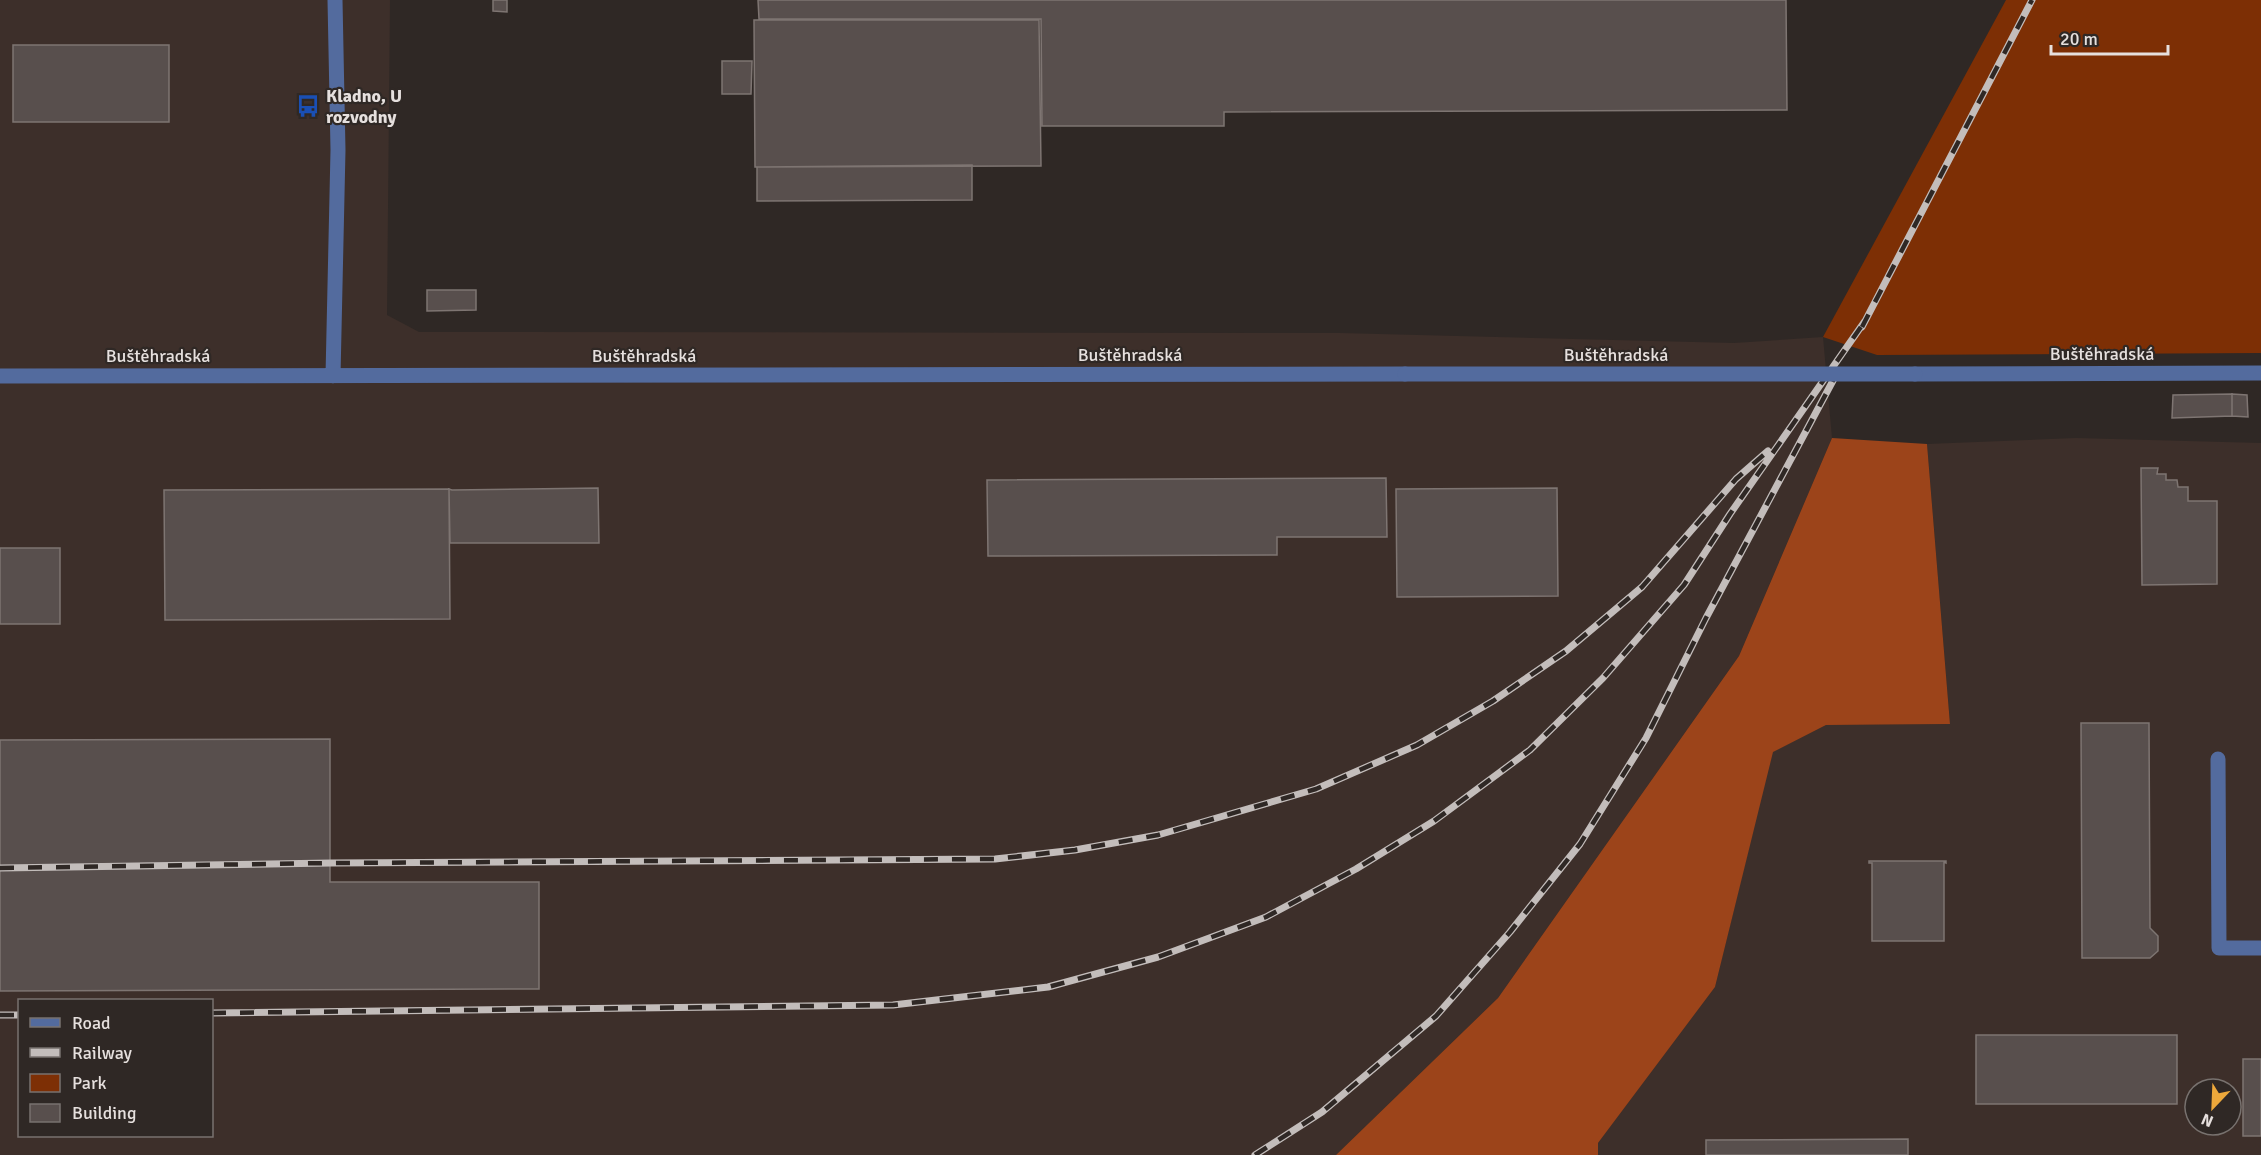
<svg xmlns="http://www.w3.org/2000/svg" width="2261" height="1155" font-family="Signika,sans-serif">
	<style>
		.built { fill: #3d2f2a; fill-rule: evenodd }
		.green { fill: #7d2f05 }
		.forest { fill: #9c441a }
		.building { fill: #584f4d; stroke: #7e7572; stroke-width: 1.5 }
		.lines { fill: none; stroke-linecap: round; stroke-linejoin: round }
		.minor { stroke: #536b9e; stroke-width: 15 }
		.rail-casing { stroke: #c3bdbb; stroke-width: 7 }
		.rail { stroke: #2f2825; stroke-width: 4.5; stroke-dasharray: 14; stroke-linecap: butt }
		.minor-bridge { stroke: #536b9e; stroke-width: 15 }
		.labels { text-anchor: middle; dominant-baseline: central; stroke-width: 4.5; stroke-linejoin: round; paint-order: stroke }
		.poi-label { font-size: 18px; font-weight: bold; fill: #e6e0de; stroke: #2f2825; text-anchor: start }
		.street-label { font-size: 18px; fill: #e6e0de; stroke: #2f2825 }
	</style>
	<rect width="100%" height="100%" fill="#2f2825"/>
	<path class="built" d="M0,0H390L387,315L419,332L1340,333L1734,343L1823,337L1832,438L1739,656L1498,998L1336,1155H0ZM20,1000H212V1136H20Z
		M2076,438L2261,443V1155H1598V1143L1715,987L1772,752L1826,725L1950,724L1927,444ZM2195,1089H2231V1125H2195Z"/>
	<path class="green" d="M2006,0H2261V353L1877,355L1823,337Z"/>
	<path class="forest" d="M1832,438L1927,444L1950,724L1826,725L1773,752L1715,987L1598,1143V1155H1336L1498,998L1739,656Z"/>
	<path class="building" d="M493,0H507V12L493,11Z
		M758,0H1786L1787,110L1224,112V126H1042L1041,19H759Z
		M754,20H1039L1041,166L755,167Z
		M13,45H169V122H13Z
		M722,61H752L751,94H722Z
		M972,165V200L757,201V167Z
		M427,290H476V310L427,311Z
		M2232,394V416L2172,418L2173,395Z
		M2232,394L2247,395L2248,417L2232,416Z
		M2141,468H2158L2157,474H2166V480H2177L2178,487H2188V501H2217V584L2142,585Z
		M1386,478L1387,537H1277V555L988,556L987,480Z
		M598,488L599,543H450L449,489L452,490Z
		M1557,488L1558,596L1397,597L1396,489Z
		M449,489L450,619L165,620L164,490Z
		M0,548H60V624H0Z
		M2081,723H2149L2150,928L2158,936V951L2150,958H2082Z
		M330,739V882H539V989L0,991V740Z
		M1869,861H1946V863L1944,862V941H1872V863H1869Z
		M1976,1035H2177V1104H1976Z
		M2243,1059H2261V1136H2243Z
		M1908,1139V1155H1706V1140Z"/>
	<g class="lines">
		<path class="minor" d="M1915,374L2261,373
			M0,376L1405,374
			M333,376L338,150L335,0
			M2218,759L2219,948H2261"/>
		<g class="rail-casing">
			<path id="rail" d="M1862,327L2032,0
				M0,868L331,863L995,859L1075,850L1158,835L1316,789L1417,745L1493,701L1566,651L1642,587L1736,479L1768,451
				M212,1013L893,1005L1048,987L1158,957L1266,917L1356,869L1434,821L1530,750L1603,678L1684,585L1730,514L1865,321
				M0,1015H20
				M1255,1155L1322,1112L1436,1016L1510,932L1580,844L1646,738L1706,618L1836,375"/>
		</g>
		<use href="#rail" class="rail"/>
		<path class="minor-bridge" d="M1405,374H1915"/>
	</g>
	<defs>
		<g id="bus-bare" transform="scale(1.8)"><path d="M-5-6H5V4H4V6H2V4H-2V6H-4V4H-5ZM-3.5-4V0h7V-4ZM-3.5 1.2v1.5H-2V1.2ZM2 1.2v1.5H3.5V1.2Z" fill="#1a4fb4" stroke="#2f2825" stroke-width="2.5" paint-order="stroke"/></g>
	</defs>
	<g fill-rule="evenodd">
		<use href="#bus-bare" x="308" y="106"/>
	</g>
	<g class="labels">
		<g class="poi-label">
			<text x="326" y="96">Kladno, U<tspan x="326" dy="21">rozvodny</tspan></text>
		</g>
		<g class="street-label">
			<text x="2102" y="354">Buštěhradská</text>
			<text x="1130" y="355">Buštěhradská</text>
			<text x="1616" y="355">Buštěhradská</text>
			<text x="158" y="356">Buštěhradská</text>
			<text x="644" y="356">Buštěhradská</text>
		</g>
	</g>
	<rect x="18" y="999" width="195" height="138" fill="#2f2825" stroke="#78726f" stroke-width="1.5"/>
	<rect x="30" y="1018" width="30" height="9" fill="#536b9e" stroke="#78726f" stroke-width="1.5"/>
	<text x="72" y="1029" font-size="18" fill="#e6e0de">Road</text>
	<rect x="30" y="1048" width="30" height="9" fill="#c3bdbb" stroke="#78726f" stroke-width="1.5"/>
	<text x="72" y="1059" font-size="18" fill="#e6e0de">Railway</text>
	<rect x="30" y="1074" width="30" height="18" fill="#7d2f05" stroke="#78726f" stroke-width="1.5"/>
	<text x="72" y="1089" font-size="18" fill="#e6e0de">Park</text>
	<rect x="30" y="1104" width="30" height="18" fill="#584f4d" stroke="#78726f" stroke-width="1.5"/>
	<text x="72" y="1119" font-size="18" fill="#e6e0de">Building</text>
	<g transform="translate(2213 1107) rotate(203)"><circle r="28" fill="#2f2825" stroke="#78726f" stroke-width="1.5"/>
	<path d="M0-4.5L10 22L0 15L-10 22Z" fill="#eda83b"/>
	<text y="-9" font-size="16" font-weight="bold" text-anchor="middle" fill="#e6e0de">N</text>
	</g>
	<path d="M2051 45v9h117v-9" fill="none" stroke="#e6e0de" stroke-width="3"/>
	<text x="2060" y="45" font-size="18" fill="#e6e0de" stroke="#2f2825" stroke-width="4.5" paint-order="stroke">20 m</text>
</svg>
